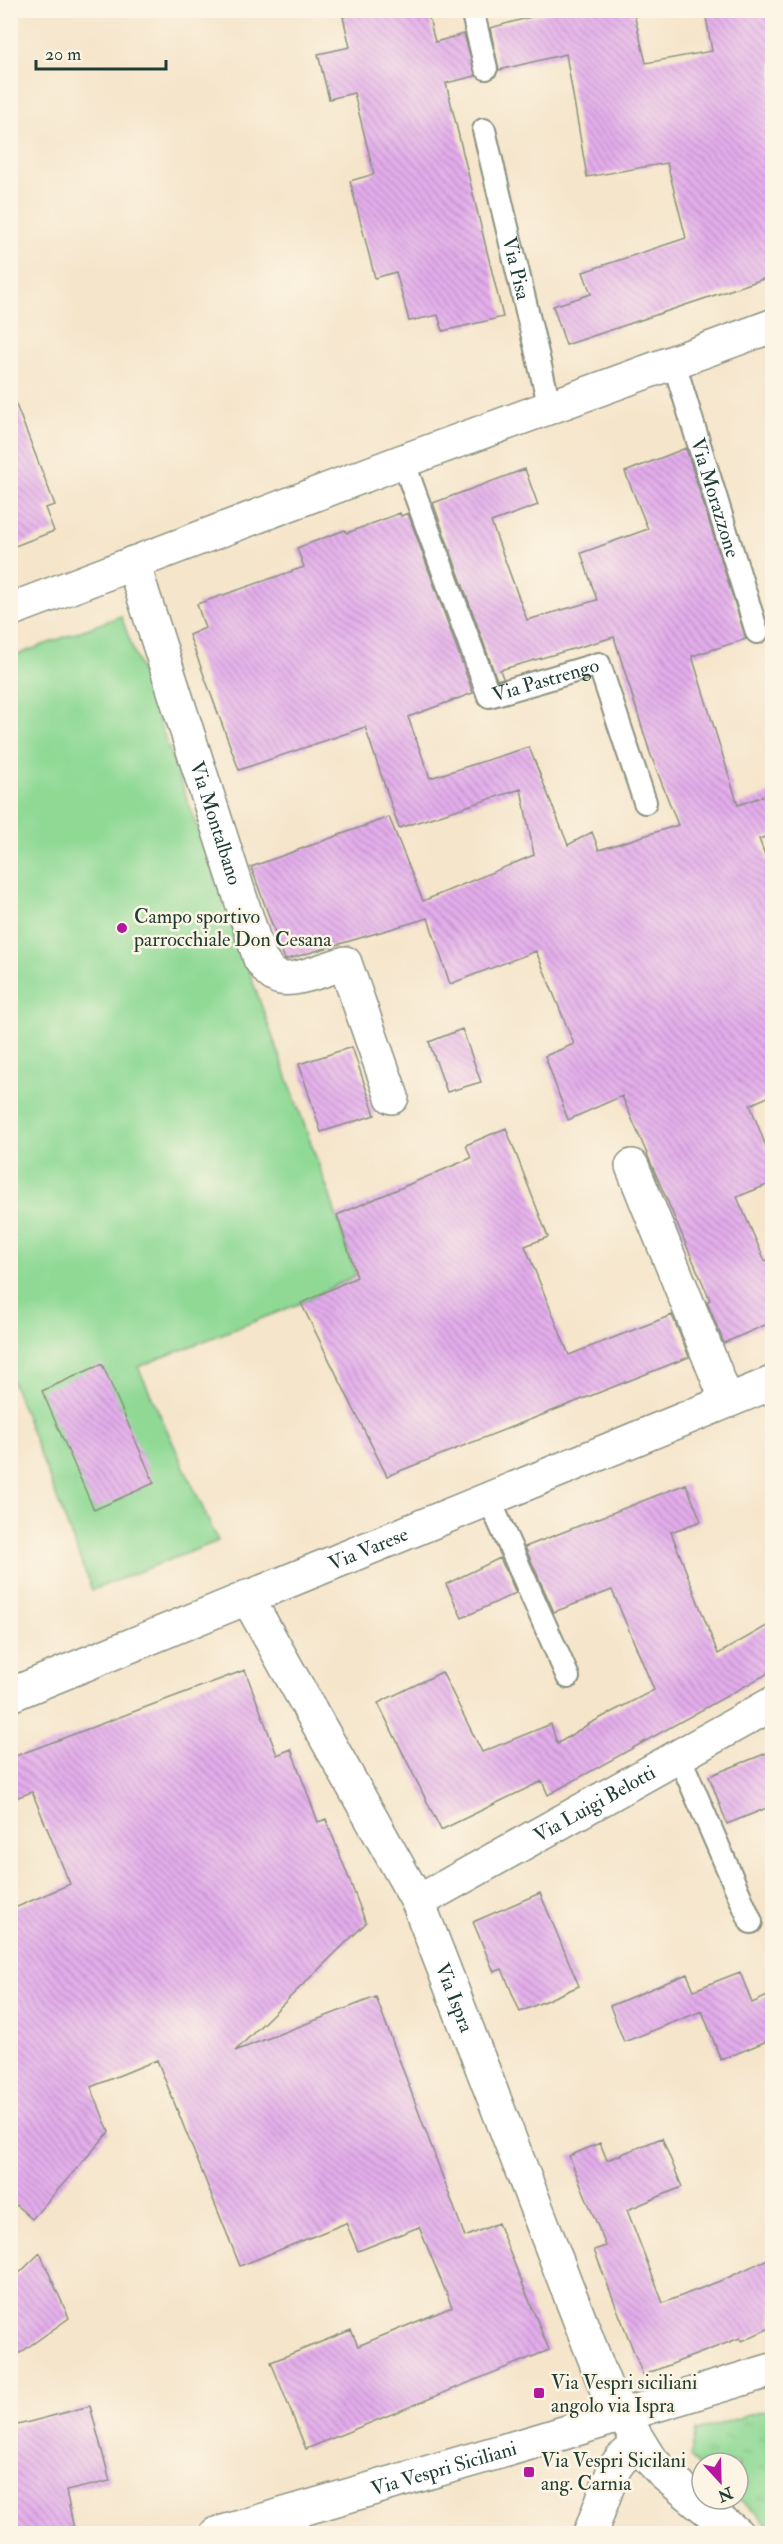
<svg xmlns="http://www.w3.org/2000/svg" width="783" height="2544" font-family="'IM FELL Double Pica',serif">
	<style>
		.green { fill: #8fd995; stroke: #578b64; stroke-width: 1.5 }
		.park { fill: url(#park-tufts); stroke: #578b64; stroke-width: 1.5 }
		.building { fill: url(#building-back-hatch) }
		.lines { fill: none; stroke-linecap: round; stroke-linejoin: round }
		.service-casing { stroke: #8a9180; stroke-width: 26 }
		.minor-casing { stroke: #8a9180; stroke-width: 36 }
		.service { stroke: #fff; stroke-width: 22 }
		.minor { stroke: #fff; stroke-width: 33 }
		.poi-dot { fill: #b5179e; stroke: #fcf5e5; stroke-width: 2 }
		.labels { text-anchor: middle; dominant-baseline: central; stroke-width: 5; stroke-linejoin: round; paint-order: stroke }
		.street-label { font-size: 20px; fill: #1f3d34; stroke: #fcf5e5 }
		.poi-label { font-size: 20px; fill: #1f3d34; stroke: #fcf5e5; text-anchor: start }
	</style>
	<defs>
		<pattern id="park-tufts" width="24" height="20" patternUnits="userSpaceOnUse" patternTransform="scale(1.5)"><rect width="24" height="20" fill="#8fd995"/><path d="M3 7l-1-3M5 7V3M7 7l1-3M15 17l-1-3M17 17v-4M19 17l1-3" fill="none" stroke="#7bbb81"/></pattern>
		<pattern id="building-back-hatch" width="6" height="6" patternUnits="userSpaceOnUse" patternTransform="scale(1.5)"><rect width="6" height="6" fill="#e4adec"/><path d="M-1 5l2 2M0 0l6 6M5-1l2 2" fill="none" stroke="#b88ec0"/></pattern>
	</defs>
	<rect width="100%" height="100%" fill="#fcf5e5"/>
	<filter id="ink" filterUnits="userSpaceOnUse"><feTurbulence type="fractalNoise" baseFrequency=".0167" numOctaves="2"/><feDisplacementMap in="SourceGraphic" scale="12" xChannelSelector="R" yChannelSelector="G"/><feConvolveMatrix kernelMatrix="1 2 1 2 8 2 1 2 1" color-interpolation-filters="sRGB"/></filter>
	<filter id="wash" filterUnits="userSpaceOnUse"><feTurbulence type="fractalNoise" baseFrequency=".008" numOctaves="4" result="noise"/><feDisplacementMap in="SourceGraphic" scale="24" xChannelSelector="R" yChannelSelector="G"/><feGaussianBlur stdDeviation="1.35" result="paint"/><feColorMatrix in="noise" values="0 0 0 0 0 0 0 0 0 0 0 0 0 0 0 0 0 1.4 0 .05"/><feComposite in="paint" operator="in"/></filter>
	<g filter="url(#wash)">
		<rect width="100%" height="100%" fill="#f5e5cb"/>
		<path class="green" d="M121,616L331,1199L356,1275L301,1303L138,1367L218,1541L92,1590L11,1378V657Z"/>
		<path class="park" d="M772,2408V2527L738,2498V2463H702V2468L690,2457L696,2431Z"/>
		<g id="blocks">
			<path class="building" d="M372,10H427L435,42L464,34L476,76L446,83L503,317L443,331L438,315L409,321L396,272L375,278L350,181L374,174L354,93L329,99L318,54L350,47L343,17Z
				M557,10H633L646,63L712,51L706,17L741,10H772V276L566,345L553,306L591,294L583,272L686,238L667,163L587,177L566,54L499,70L490,28Z
				M13,397L55,505L45,508L54,531L10,548V398Z
				M686,448L746,639L692,656L738,805L772,793V835L759,839L772,873V1095L750,1105L772,1162V1183L737,1197L765,1261L772,1258V1322L724,1343L707,1302L710,1300L622,1096L568,1120L545,1056L574,1044L536,951L450,984L428,918L285,960L251,867L389,817L423,901L534,855L521,789L399,828L365,727L239,770L189,635L205,628L197,604L304,567L297,548L345,530L347,533L400,513L401,516L408,513L473,693L408,717L430,778L529,747L568,845L592,832L599,850L678,825L650,753L614,637L500,670L503,678L497,680L433,503L525,469L538,505L491,522L527,620L597,600L581,553L648,529L625,472Z
				M462,1029L481,1082L447,1092L429,1042Z
				M352,1047L375,1115L321,1132L299,1064Z
				M506,1128L548,1237L525,1246L569,1355L672,1315L689,1357L387,1476L301,1303L357,1277L337,1215L471,1158L466,1145Z
				M102,1364L154,1483L94,1510L42,1391Z
				M686,1484L701,1521L671,1532L718,1654L772,1623V1671L548,1795L542,1781L441,1830L378,1703L442,1672L482,1752L551,1724L557,1744L587,1725L654,1690L612,1590L554,1612L525,1547Z
				M500,1558L516,1593L462,1618L446,1584Z
				M245,1670L277,1755L291,1749L318,1822L326,1819L366,1923L235,2051L376,1997L465,2237L498,2223L549,2350L306,2449L271,2362L351,2330L358,2346L452,2307L419,2227L358,2251L346,2223L240,2266L157,2060L91,2087L109,2132L32,2219L10,2200V1910L70,1884L32,1792L10,1800V1758Z
				M772,1751V1806L727,1824L709,1776Z
				M540,1893L579,1986L520,2012L502,1969L494,1972L473,1922Z
				M740,1972L752,2003L772,1994V2039L721,2060L702,2011L624,2042L610,2006L687,1974L694,1990Z
				M662,2138L682,2187L627,2210L663,2303L725,2279L772,2257V2327L742,2341L740,2338L643,2375L594,2250L606,2246L569,2156L600,2143L607,2160Z
				M40,2253L69,2318L10,2360V2282Z
				M90,2406L110,2481L66,2491L75,2534H10V2427Z"/>
		</g>
	</g>
	<g filter="url(#ink)">
		<use href="#blocks" fill-opacity="0" stroke="#8a9180" stroke-width="1.5"/>
		<g class="lines">
			<g class="service-casing">
				<g id="service">
					<path d="M472,10L486,68"/>
					<path id="s1" d="M484,130L550,408"/>
					<path id="s2" d="M674,363L757,632"/>
					<path id="s3" d="M403,461L489,696L599,664L645,802"/>
					<path d="M489,1499L568,1677"/>
					<path d="M679,1756L751,1922"/>
				</g>
			</g>
			<g class="minor-casing">
				<g id="minor">
					<path id="s4" d="M133,563L260,959C266,967 271,976 281,978C294,982 331,967 345,963L392,1097"/>
					<path d="M10,610L403,461L772,326"/>
					<path d="M632,1166L727,1401"/>
					<path id="s5" d="M247,1597L418,1902L606,2388L649,2458L663,2473L737,2534"/>
					<path id="s6" d="M10,1695L772,1383"/>
					<path id="s7" d="M418,1902L772,1704"/>
					<path id="s8" d="M216,2534L537,2441L772,2370"/>
					<path d="M590,2534L614,2469L621,2459L639,2444"/>
				</g>
			</g>
			<use href="#service" class="service"/>
			<use href="#minor" class="minor"/>
		</g>
	</g>
	<g class="poi-dot">
		<circle cx="122" cy="928" r="6"/>
		<rect x="533" y="2387" width="12" height="12" rx="3"/>
		<rect x="523" y="2466" width="12" height="12" rx="3"/>
	</g>
	<g class="labels">
		<g class="street-label">
			<text stroke="none"><textPath href="#s1" startOffset="142">Via Pisa</textPath></text>
			<text stroke="none"><textPath href="#s2" startOffset="141">Via Morazzone</textPath></text>
			<text stroke="none"><textPath href="#s3" startOffset="309">Via Pastrengo</textPath></text>
			<text stroke="none"><textPath href="#s4" startOffset="273">Via Montalbano</textPath></text>
			<text stroke="none"><textPath href="#s6" startOffset="387">Via Varese</textPath></text>
			<text stroke="none"><textPath href="#s7" startOffset="202">Via Luigi Belotti</textPath></text>
			<text stroke="none"><textPath href="#s5" startOffset="452">Via Ispra</textPath></text>
			<text stroke="none"><textPath href="#s8" startOffset="237">Via Vespri Siciliani</textPath></text>
		</g>
		<g class="poi-label">
			<text x="134" y="916">Campo sportivo<tspan x="134" dy="23">parrocchiale Don Cesana</tspan></text>
			<text x="551" y="2382">Via Vespri siciliani<tspan x="551" dy="23">angolo via Ispra</tspan></text>
			<text x="541" y="2460">Via Vespri Sicilani<tspan x="541" dy="23">ang. Carnia</tspan></text>
		</g>
	</g>
	<rect width="783" height="2544" fill="none" stroke="#fcf5e5" stroke-width="36"/>
	<g transform="translate(720 2481) rotate(158)"><circle r="28" fill="#fcf5e5" stroke="#a4ab9e" stroke-width="1.5"/>
	<path d="M0-4.5L10 22L0 15L-10 22Z" fill="#b5179e"/>
	<text y="-9" font-size="16" font-weight="bold" text-anchor="middle" fill="#1f3d34">N</text>
	</g>
	<path d="M36 60v9h130v-9" fill="none" stroke="#1f3d34" stroke-width="3"/>
	<text x="45" y="60" font-size="18" fill="#1f3d34" stroke="#fcf5e5" stroke-width="4.5" paint-order="stroke">20 m</text>
</svg>
